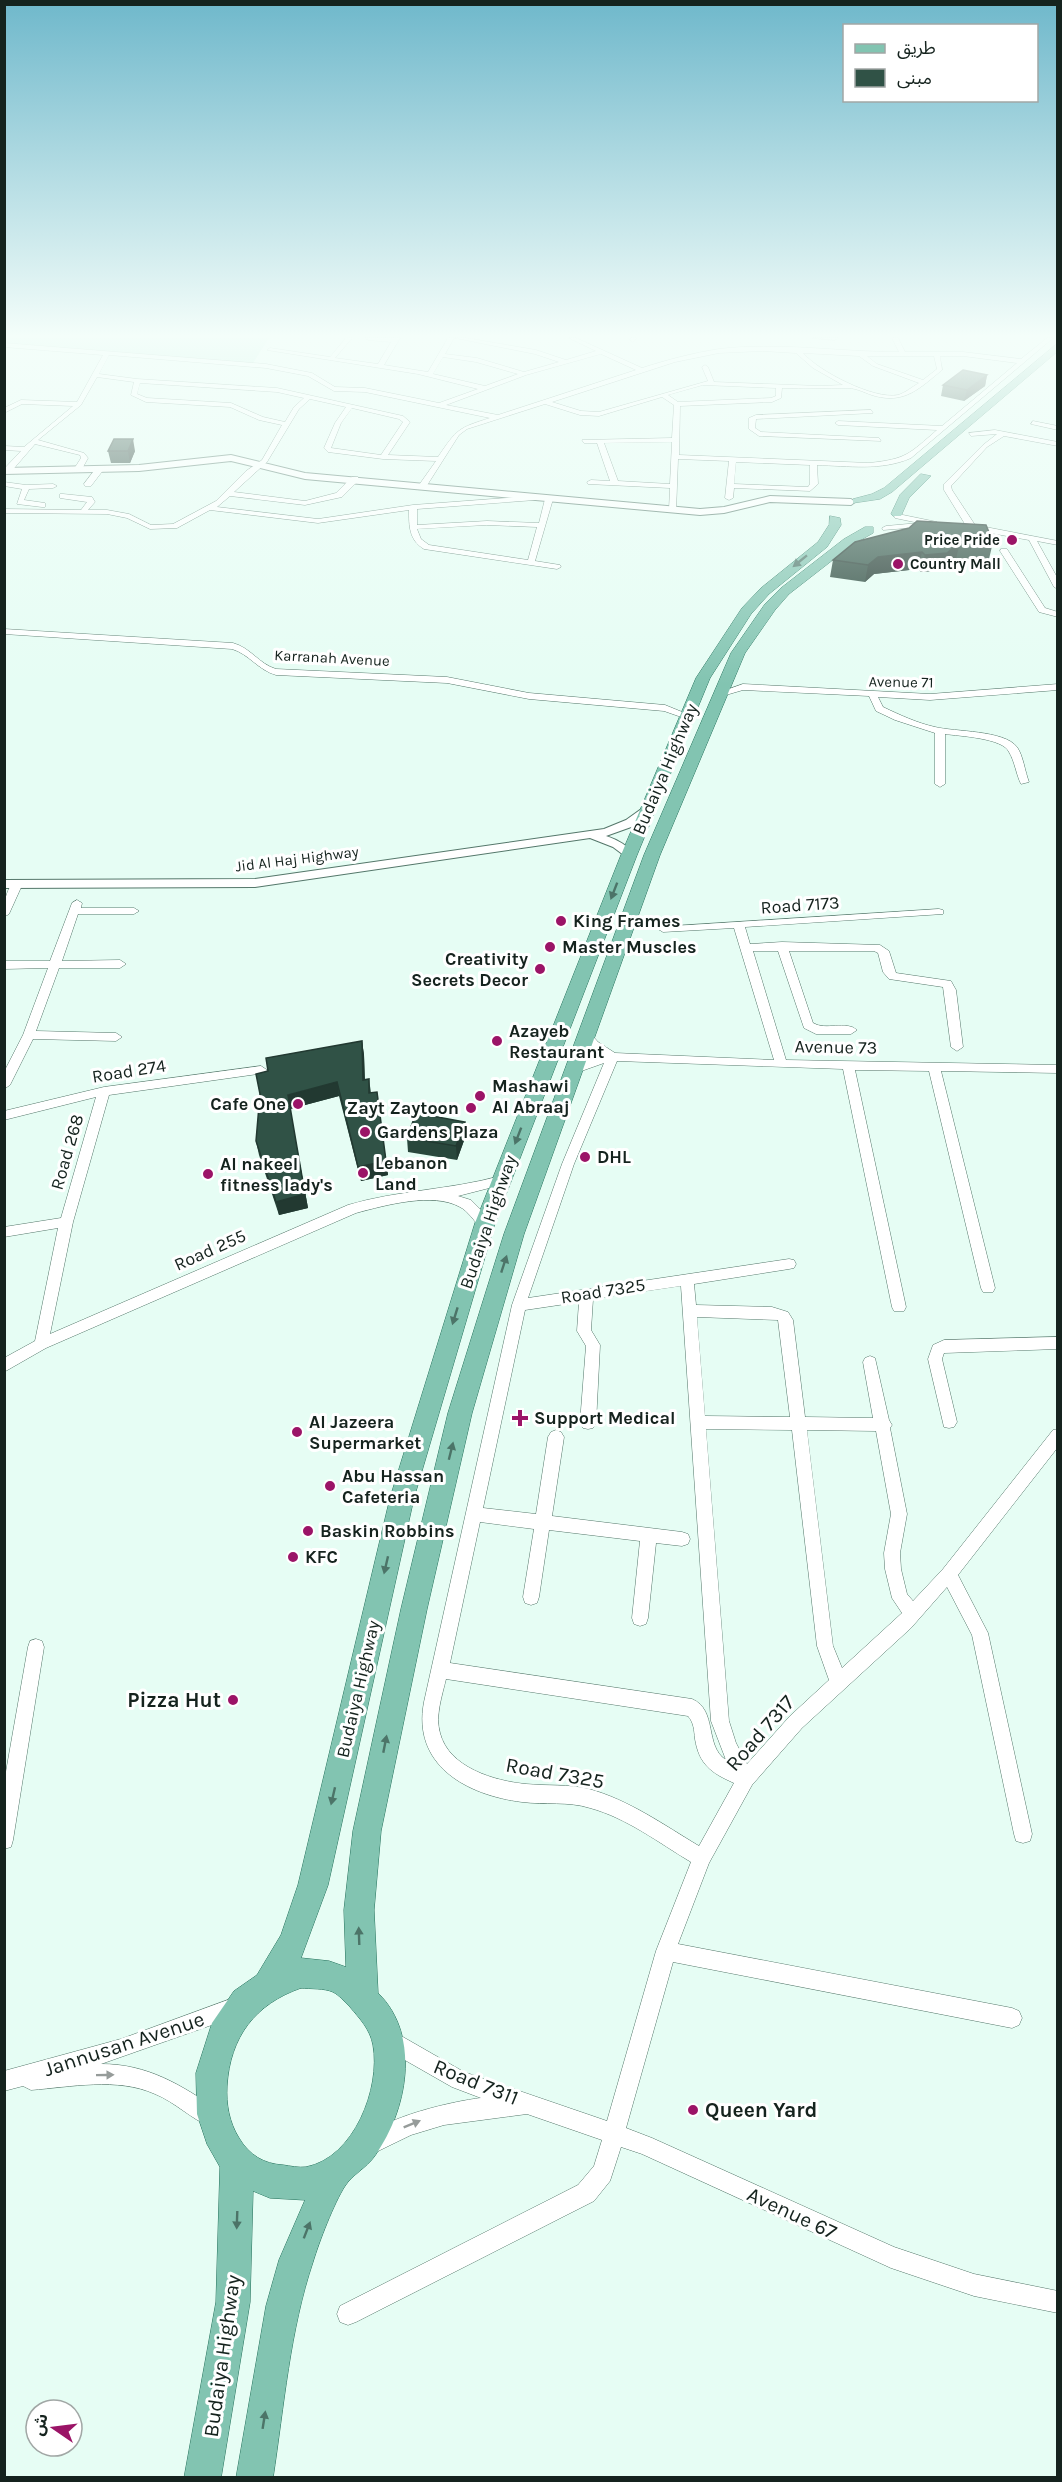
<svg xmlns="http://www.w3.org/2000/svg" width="1062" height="2482" font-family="Karla,'Noto Sans Arabic',sans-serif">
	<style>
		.green { fill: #b0e9d4 }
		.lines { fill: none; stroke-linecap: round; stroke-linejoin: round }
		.minor-casing { stroke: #54776a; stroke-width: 1 }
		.tertiary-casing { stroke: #54776a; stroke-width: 2 }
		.primary-casing { stroke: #25725c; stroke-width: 1 }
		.minor { fill: #fff; fill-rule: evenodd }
		.tertiary { fill: #fff; fill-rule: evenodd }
		.primary { fill: #82c4b1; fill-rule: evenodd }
		.wall { fill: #29473c }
		.shaded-wall { fill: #223931 }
		.building { fill: #305246; stroke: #223931; stroke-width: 1.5 }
		.oneway { fill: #4c7468 }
		.oneway2 { fill: #969c9a }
		.poi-dot { fill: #9b1467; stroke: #fff; stroke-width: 2 }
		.labels { text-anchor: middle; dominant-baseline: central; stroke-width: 6; stroke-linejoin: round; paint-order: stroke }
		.far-poi-label { font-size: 15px; font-weight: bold; fill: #15231e; stroke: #fff; text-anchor: end }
		.far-street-label { font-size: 15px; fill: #15231e; stroke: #fff }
		.street-label { font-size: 18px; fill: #15231e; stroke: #fff }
		.poi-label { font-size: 18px; font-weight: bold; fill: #15231e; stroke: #fff; text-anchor: start }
		.near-poi-label { font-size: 21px; font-weight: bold; fill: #15231e; stroke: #fff; text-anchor: end }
		.near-street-label { font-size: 21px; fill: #15231e; stroke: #fff }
	</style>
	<rect width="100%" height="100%" fill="#e6fdf4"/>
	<path class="green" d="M4,338H269L253,363L5,344Z"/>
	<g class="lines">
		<g class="minor-casing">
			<path id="minor" d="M346,338H352L335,358L378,364L391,342L368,340L365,338H400L384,365L428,372L448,338H454L445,354L477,358L524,372L559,362L535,354L455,338H466L536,350L566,360L596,351L569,338H576L642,368C667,360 693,353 719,349C778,342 840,352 899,352L892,338H898L905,352H963L1021,359L1047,338H1053L911,458C882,471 848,466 817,465L818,484L810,491L734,488L733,498L729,500L725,498L729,461L678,459L676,512L669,510L670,488L588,484L587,482L591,480L610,481L597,443H584L582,440L672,438L674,405L662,397L599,416L580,415L545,404L467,429L459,435L426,487H423L419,485L436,461L383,459L328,452L324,448L335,423L346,407L310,399L299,409L267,462L234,492L305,501L336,493L352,477H358V481L342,497L305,505L230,496L217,507L318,519L413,505L532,496L536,498L535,500L417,509V525L487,521L539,523L545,499L549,497L553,499L535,561L560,565L561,567L557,569L424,549C409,540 409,526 409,510L318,523L210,510L177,528L150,529L127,518L107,514L4,513V509L81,510L87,502L60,498V494H63L92,497L95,502L88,510H107L129,514L151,525L173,524L216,501L246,471L262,460L282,425L259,420L230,407L146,402L131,395L134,382L97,377L81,405L38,440L84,453L88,458L81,471L74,469L81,458L80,455L35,444L10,473H4V469L21,451L4,450V446L24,447L73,406L22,404L4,413V408L21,400L77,402L103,355L4,347V343L266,364L312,373L335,387L365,388L439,403L478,389L418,374L267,350L270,348L330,357ZM763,351L796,353L813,368L843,385L820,386L714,382L708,367L705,365L702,367L708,381L599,412L581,411L552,402L675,362L719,353ZM803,353L859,356L873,366L919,383C912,387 905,393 898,395C874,400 818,371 803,353ZM601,354L636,370L498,415L446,405L526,375ZM109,355L266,368L308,376L334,391L365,392L490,418C458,428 457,429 438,457L388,455L410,422L403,416L277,388L137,379L99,374ZM867,356H934L937,369L923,380L877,364ZM940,356H963L1017,363L942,426L838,421L835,423L838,425L937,430C909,454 907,459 869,463L679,455L680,406L772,402L781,398L782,388C804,389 826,388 848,388C857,388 867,394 875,396C905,404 920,388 942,370ZM443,357L476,362L518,374L485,386L433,374ZM140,383L277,392L304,398L294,407L285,422L263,417L231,403L147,398L137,394ZM703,385L776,388V396L771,398L678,402L668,395ZM352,408L399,419L403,422L381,455L331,448L341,423ZM672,442L670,484L618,481L604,443ZM736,462L810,465V484L808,487L734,484ZM487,525L537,527L528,560L429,545L421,539L417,529Z
				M631,338H637L633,342L630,340Z
				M813,338H838L835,340Z
				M871,410L873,413L756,419L755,428L761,432L879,438L881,441L759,436L749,429V418L756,415Z
				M1033,421L1058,426V430L1031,424Z
				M995,430L1058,442V446L1004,436L987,447L951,486L952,490L975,525L1058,541V545L1037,541L1058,579V589L1054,587L1029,540L968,529L944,490V484L983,445L997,434L971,436L969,433Z
				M97,467L104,469L91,486H85L84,484Z
				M4,482L26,485L53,484L57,486L53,488L29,489L24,500L45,503V507H42L17,504L22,489L4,486Z
				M898,514L937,522L938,524L934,526L923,524L920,527L883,530L882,528L886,526L919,523L895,518L894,516Z
				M1001,549H1007L1045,608L1058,612V617L1039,612L1000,551Z
				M4,629L233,643C251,648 259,664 276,669L447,677L529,693L665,705L692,716L687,719L664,711L529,699L447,683L276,675C258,670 249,654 232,649L4,634Z
				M743,684L930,694L1058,684V690L930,700L878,697L883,707C900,715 917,723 935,727C955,732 1004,730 1017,747C1023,755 1025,772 1029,782L1021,784C1016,774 1015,762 1009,752C1003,738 959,736 945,734V784L940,787L935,784V733L895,720L876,711L869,696L743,690L719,697L715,694Z
				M18,880L23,883L9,914L4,917C4,905 5,886 18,880Z
				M77,900L82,903L81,908H134L139,911L134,914H78L62,961L120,960L126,964L120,968H59L36,1031L116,1033L122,1037L116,1041L33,1039L10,1085L4,1089V1072L23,1035L48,968L4,969V961H50L72,903Z
				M939,909L943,910V914L745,927L750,944L782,942L880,945L889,951L896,973L951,981L956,990L963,1047L957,1051L951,1047L943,987L889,979L883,972L878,953L874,951H789L813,1023C826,1031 846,1020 857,1030L851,1034H816L804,1028L778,951H753L786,1060L1058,1065V1073L941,1071L995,1288L993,1292H983L981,1288L929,1071L855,1070L906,1307L904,1311H894L892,1307L843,1069L617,1061L574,1164L528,1298L789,1259L794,1260L796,1264L794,1268L789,1269L694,1284L696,1305L772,1307L788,1312L793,1320L805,1417L873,1418L863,1362L865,1358L870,1356L875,1358L889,1420L892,1425L890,1428L907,1514L900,1553L901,1569L907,1594L913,1601L943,1569L1053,1430L1058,1429V1447L958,1575L988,1633L1032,1834L1030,1841L1023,1843L1016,1841L1014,1834L972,1635L947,1587L911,1628L802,1728L752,1785L709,1863L678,1944L1012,2008L1019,2011L1022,2018L1019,2025L1012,2028L673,1962L626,2128L652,2138L894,2247L974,2274L1058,2291V2313L974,2296L891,2268L642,2154L621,2147L610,2181L594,2201L356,2322L348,2325L340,2322L337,2314L340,2306L578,2185L594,2166L602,2140L527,2114L444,2125L411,2135L372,2154L365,2151L362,2144C372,2119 454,2101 481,2098L452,2087L382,2047L379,2040L382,2033L389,2030L396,2033L464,2072L607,2121L656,1951L691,1862C659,1843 627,1818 590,1808C568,1801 545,1805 522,1802C466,1795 412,1765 424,1702L512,1305L562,1164L604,1063L573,1074L569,1073L567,1070C576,1061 589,1058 602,1055L590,1048L579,1035L581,1032H589L598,1042L615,1053L774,1060L734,928L663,932L658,929L659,927ZM681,1286L711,1721L726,1760C704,1746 718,1710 692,1699L450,1663L480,1522L534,1529L523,1597L525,1603L531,1605L537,1603L539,1597L549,1530L640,1541L632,1618L634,1624L640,1626L646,1624L648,1618L656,1543L682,1546L688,1544L690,1539L688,1534L682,1532L552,1516L564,1437L561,1432L556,1430L551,1432L548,1437L536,1514L483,1508L525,1310L579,1302L577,1331L586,1346L580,1423L583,1428L588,1429L593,1428L596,1423L600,1345L591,1330L593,1299ZM697,1317L778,1320L790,1417L705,1416ZM706,1429L792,1430L817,1646L829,1680L790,1716L747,1764L736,1743L729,1721ZM807,1430L876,1431L891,1514L884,1553L885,1569L892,1598L902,1613L842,1668L833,1646ZM446,1679L688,1716C694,1723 694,1730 695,1739C699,1764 711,1773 734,1783L699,1846C664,1825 629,1800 589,1789C569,1784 547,1786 526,1784C495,1781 449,1768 440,1733C435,1716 442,1696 446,1679Z
				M261,1066L267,1070L265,1073L109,1095L73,1222L50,1334L348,1205C398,1190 450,1190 500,1176L507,1181L505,1184L458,1196L471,1200L490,1219L492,1223L490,1227H480C474,1221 468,1211 460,1207C433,1192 386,1205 356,1213L46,1348L4,1372V1358L35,1341L58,1228L4,1237V1227L61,1218L96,1097L4,1120V1111L104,1087Z
				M1058,1337V1349L944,1353L942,1359L957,1422L954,1427L949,1428L944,1427L928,1359L933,1345L944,1340Z
				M36,1639L42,1641L44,1647L13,1840L11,1847L4,1849V1783L28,1647L30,1641Z
				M236,1997L243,2000L246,2007L243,2014L101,2064C148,2064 181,2085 218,2110L221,2117L218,2124L211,2127C191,2119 175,2102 155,2094C117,2077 71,2087 31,2090L23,2086L4,2091V2071L121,2039Z"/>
		</g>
		<g class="tertiary-casing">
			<path id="tertiary" d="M231,455L305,473L700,509L724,507L770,496L851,499L855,502L851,505L770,502L724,513L700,515L305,479L231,461L139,471L4,474V468L139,465Z
				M647,805L653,809L634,826L606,836C618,840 627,845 635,855L629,859L613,847L590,838L255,887L4,888V880L255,879L604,829L626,820Z"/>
		</g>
		<g class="primary-casing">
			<path id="primary" d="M1058,343V351L892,492L880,499L853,503V499L872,494L884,488Z
				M921,474L931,476L909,498L901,516H893L891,514L900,495Z
				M830,516L840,518L841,525L827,547L769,594L751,614L710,678L637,855L495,1223L414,1498L328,1885L301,1958L329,1961L346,1967L344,1910L353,1831L401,1609L448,1413L504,1234L644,855L731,653L765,604L781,588L844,539L865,527H873V533L852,545L789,594L775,610L745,653L660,855L524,1234L472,1413L427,1609L381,1831L374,1910L378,1993C422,2036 407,2112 374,2157C366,2168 352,2175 345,2186C334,2203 319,2242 313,2262C290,2330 284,2406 273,2478H236L266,2306L279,2260L305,2200L270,2198L253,2191L250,2302L221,2478H184L216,2302L220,2167L207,2144L197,2114L196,2073L212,2023L234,1991L257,1975L281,1935L298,1885L390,1498L475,1223L621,855L696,678L742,608L761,588L818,542L829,525ZM301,1988C311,1989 324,1988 333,1992C339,1995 345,2002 350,2007C360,2019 370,2029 373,2045C381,2088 354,2158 306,2167C299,2168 290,2166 283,2165C264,2164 249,2155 239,2138C229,2122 226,2104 227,2086C230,2037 255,2004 301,1988Z"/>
		</g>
		<use href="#minor" class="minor"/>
		<use href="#tertiary" class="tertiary"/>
		<use href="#primary" class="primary"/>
	</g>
	<path class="wall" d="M987,375L985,386L964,401L941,396L943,385Z
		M108,451H135L130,463H111Z
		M855,542H993L989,559H956L943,570L921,572L918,569L874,574L865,582L830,577L833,560Z
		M362,1041L364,1055L365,1080L369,1079L371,1093L377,1092L388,1175L361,1181L339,1096L290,1109L308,1208L279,1215L259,1155L256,1141Z
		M465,1122L466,1135L457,1160L408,1152L407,1138Z"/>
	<path class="shaded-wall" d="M987,375L985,386L964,401L967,390Z
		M133,439L135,451L130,463L128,451Z
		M960,542L956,559L943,570L921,572L925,555Z
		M922,552L918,569L874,574L865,582L868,565L878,557Z
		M362,1041L364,1055L365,1094L363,1080Z
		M337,1082L339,1096L290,1109L308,1208L279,1215L276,1202L288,1095Z
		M465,1122L466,1135L457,1160L456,1146Z
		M386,1161L388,1175L361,1181L358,1167Z"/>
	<path class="building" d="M963,370L987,375L967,390L943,385Z
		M114,439H133L128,451H108Z
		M917,521L986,525L993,542H960L947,553L925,555L922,552L878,557L868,565L833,560L855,542L909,528Z
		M362,1041L363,1080L369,1079V1093L377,1092L386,1161L358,1167L337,1082L288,1095L305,1194L276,1202L256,1141L260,1094L256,1074L268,1071L266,1058Z
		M416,1113L465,1122L456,1146L407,1138Z"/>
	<defs><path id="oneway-solid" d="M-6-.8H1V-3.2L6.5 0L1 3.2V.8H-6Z" transform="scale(1.5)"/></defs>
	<g class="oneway">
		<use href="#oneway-solid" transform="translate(800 561) rotate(141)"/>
		<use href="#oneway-solid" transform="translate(614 891) rotate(111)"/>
		<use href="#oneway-solid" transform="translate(518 1136) rotate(111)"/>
		<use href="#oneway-solid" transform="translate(504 1264) rotate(-72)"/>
		<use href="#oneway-solid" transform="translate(455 1316) rotate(107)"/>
		<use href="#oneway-solid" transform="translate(451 1451) rotate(-76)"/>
		<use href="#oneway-solid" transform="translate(386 1565) rotate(103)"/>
		<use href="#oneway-solid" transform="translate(385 1744) rotate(-79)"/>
		<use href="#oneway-solid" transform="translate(333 1796) rotate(103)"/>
		<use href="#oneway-solid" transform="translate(359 1936) rotate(-92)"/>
		<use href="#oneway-solid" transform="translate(237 2220) rotate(92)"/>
		<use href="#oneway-solid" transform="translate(307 2230) rotate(-69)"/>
		<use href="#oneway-solid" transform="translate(264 2420) rotate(-81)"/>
	</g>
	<g class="oneway2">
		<use href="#oneway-solid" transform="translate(105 2075) rotate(-1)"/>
		<use href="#oneway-solid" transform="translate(412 2124) rotate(-22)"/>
	</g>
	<linearGradient id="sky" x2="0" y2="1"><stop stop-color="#6fb8cb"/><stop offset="0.49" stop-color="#f4fefa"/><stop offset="1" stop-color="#f4fefa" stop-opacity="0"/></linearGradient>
	<rect width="1062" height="685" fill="url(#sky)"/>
	<g class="poi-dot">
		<circle cx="1012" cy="540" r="6"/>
		<circle cx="898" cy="564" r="6"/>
		<circle cx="561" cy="921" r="6"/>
		<circle cx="550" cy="947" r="6"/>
		<circle cx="540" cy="969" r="6"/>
		<circle cx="497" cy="1041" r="6"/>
		<circle cx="480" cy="1096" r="6"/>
		<circle cx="298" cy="1104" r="6"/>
		<circle cx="471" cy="1108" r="6"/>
		<circle cx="365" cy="1132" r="6"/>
		<circle cx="585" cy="1157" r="6"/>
		<circle cx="363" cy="1173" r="6"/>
		<circle cx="208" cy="1174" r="6"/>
		<path d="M517 1409h6v6h6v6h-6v6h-6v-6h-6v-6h6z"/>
		<circle cx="297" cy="1432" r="6"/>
		<circle cx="330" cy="1486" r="6"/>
		<circle cx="308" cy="1531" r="6"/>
		<circle cx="293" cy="1557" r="6"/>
		<circle cx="233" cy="1700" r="6"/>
		<circle cx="693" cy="2110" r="6"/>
	</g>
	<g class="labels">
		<g class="far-poi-label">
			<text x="1000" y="540">Price Pride</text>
			<text x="910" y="564" text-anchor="start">Country Mall</text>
		</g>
		<g class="far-street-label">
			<text transform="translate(332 658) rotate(3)">Karranah Avenue</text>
			<text transform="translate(901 682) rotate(1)">Avenue 71</text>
			<text transform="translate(297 859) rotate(-7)">Jid Al Haj Highway</text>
		</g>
		<g class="street-label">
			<text transform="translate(665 769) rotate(-67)">Budaiya Highway</text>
			<text transform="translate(800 905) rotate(-4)">Road 7173</text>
			<text transform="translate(836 1047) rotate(1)">Avenue 73</text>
			<text transform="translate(129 1071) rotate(-9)">Road 274</text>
			<text transform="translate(67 1152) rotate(-74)">Road 268</text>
			<text transform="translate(488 1222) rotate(-71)">Budaiya Highway</text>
			<text transform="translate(210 1250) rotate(-24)">Road 255</text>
			<text transform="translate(603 1291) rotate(-9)">Road 7325</text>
			<text transform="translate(358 1689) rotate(-77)">Budaiya Highway</text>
		</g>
		<g class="poi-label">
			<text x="573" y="921">King Frames</text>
			<text x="562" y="947">Master Muscles</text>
			<text x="528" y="959" text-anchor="end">Creativity<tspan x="528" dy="21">Secrets Decor</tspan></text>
			<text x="509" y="1031">Azayeb<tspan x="509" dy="21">Restaurant</tspan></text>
			<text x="492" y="1086">Mashawi<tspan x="492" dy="21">Al Abraaj</tspan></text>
			<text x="286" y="1104" text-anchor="end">Cafe One</text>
			<text x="459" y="1108" text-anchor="end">Zayt Zaytoon</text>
			<text x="377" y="1132">Gardens Plaza</text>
			<text x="597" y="1157">DHL</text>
			<text x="375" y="1163">Lebanon<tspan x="375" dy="21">Land</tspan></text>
			<text x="220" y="1164">Al nakeel<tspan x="220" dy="21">fitness lady's</tspan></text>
			<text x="534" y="1418">Support Medical</text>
			<text x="309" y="1422">Al Jazeera<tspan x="309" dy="21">Supermarket</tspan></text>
			<text x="342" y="1476">Abu Hassan<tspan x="342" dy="21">Cafeteria</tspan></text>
			<text x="320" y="1531">Baskin Robbins</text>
			<text x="305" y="1557">KFC</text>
		</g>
		<g class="near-poi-label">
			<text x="221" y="1700">Pizza Hut</text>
			<text x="705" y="2110" text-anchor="start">Queen Yard</text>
		</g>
		<g class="near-street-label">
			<text transform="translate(760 1733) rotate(-49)">Road 7317</text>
			<text transform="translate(555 1773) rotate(10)">Road 7325</text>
			<text transform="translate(124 2044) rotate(-18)">Jannusan Avenue</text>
			<text transform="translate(476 2082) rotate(22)">Road 7311</text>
			<text transform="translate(792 2213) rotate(25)">Avenue 67</text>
			<text transform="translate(222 2356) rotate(-82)">Budaiya Highway</text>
		</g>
	</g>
	<rect width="1062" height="2482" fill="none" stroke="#15231e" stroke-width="12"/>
	<rect x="843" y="24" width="195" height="78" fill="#ffffff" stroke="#a1a7a5" stroke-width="1.5"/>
	<rect x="855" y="44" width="30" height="9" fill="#82c4b1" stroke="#a1a7a5" stroke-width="1.5"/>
	<text x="897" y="54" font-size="18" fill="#15231e">طريق</text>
	<rect x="855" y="69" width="30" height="18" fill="#305246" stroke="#a1a7a5" stroke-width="1.5"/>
	<text x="897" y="84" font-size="18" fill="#15231e">مبنى</text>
	<g transform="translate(54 2428) rotate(284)"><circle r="28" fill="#ffffff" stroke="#a1a7a5" stroke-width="1.5"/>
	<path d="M0-4.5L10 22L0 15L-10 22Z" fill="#9b1467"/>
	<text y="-9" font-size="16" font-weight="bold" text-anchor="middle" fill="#15231e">ش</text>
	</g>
</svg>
